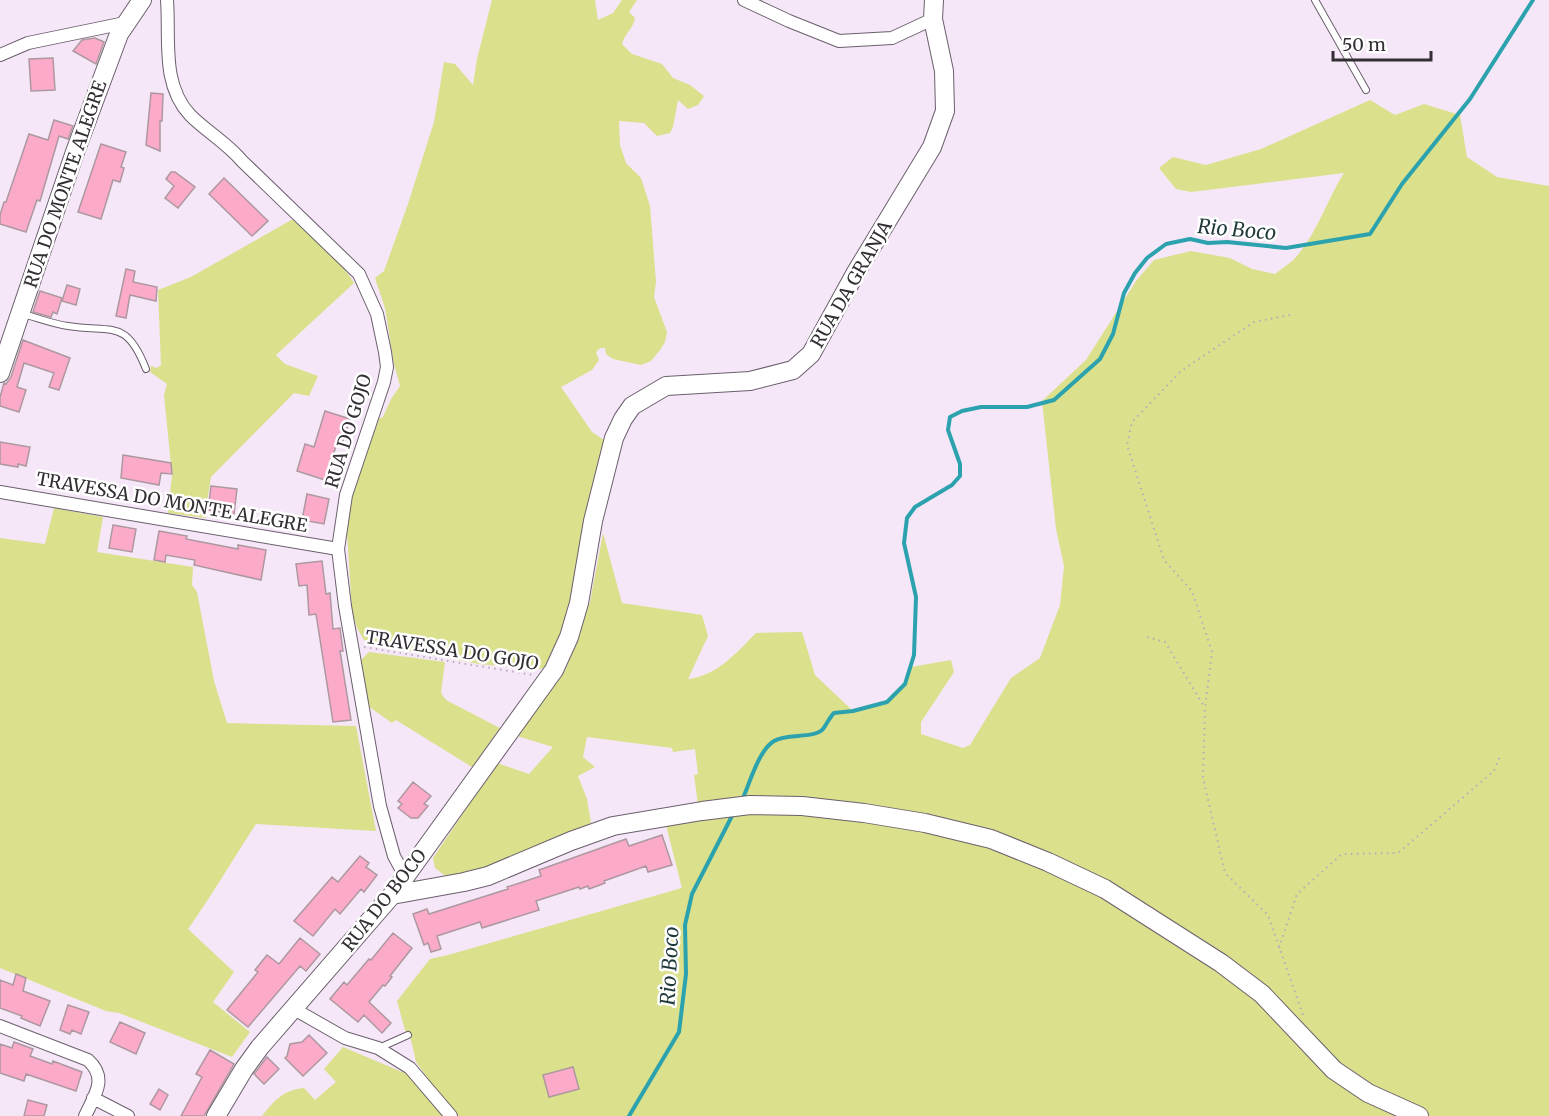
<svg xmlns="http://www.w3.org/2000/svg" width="1549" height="1116" font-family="Merriweather,serif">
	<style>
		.green { fill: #dae08b }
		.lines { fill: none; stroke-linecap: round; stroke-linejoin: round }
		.stream { stroke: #2ba2ad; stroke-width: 4 }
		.building { fill: #fbabc9; stroke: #ad989f; stroke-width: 1.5 }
		.lane-casing { stroke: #6b5f6d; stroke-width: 8 }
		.street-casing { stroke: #6b5f6d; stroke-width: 14 }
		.secondary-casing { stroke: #6b5f6d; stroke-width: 20 }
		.path { stroke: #b7acb9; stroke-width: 2; stroke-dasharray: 1.5 4.5; stroke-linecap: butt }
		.lane { stroke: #fff; stroke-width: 6 }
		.street { stroke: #fff; stroke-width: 12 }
		.secondary { stroke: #fff; stroke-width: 18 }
		.labels { text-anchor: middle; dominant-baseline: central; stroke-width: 5; stroke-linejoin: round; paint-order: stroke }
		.street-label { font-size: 18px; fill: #332e34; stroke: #fff }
		.water-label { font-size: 20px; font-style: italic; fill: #1f383a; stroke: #fff }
	</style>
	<rect width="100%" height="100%" fill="#f5e7f7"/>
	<path class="green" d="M492,0H595L598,20L613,13L622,0H637L629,12L635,18C633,29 625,33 622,44L632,54L662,64L673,78L690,85L704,96L698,105L688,109L678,100L673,127L670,133L657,136L644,123L619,121L620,145L626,163L641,178L650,206L656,282L654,297L667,332L665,342L660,350L651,361L641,365L613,359L606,354L605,348H600L596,352L599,360L592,370L561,387L592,432L604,440L569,607L563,631L545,668L538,669L479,664L372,644L364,640L357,628L352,611L347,533L349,509L354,487L379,419L383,417L391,399L400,386L394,364L385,308L375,278L384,271L408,204L434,122L444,62L455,64L473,85L477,59Z
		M1370,100L1395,115L1424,104L1460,115L1467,157L1497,177L1549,186V1116H455L416,1062L411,1040L405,1030L397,1001L430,959L448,955L682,888L666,825L758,812L817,814L903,825L1001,850L1007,835L990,829L850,804L698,805L694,775L698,774L695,749L673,752L672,748L587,737L583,757L595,767L578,776L587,799L591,823L491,868L448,878L435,868L433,858L497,763L529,774L553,747L517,736L566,669L590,602L603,533L622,603L702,615L708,636L688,679C717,676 736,653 756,633L802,632L815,675L853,711C886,702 898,702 911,667L951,660L954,672L921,722V734L963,748L970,745L1011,678L1040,658L1060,605L1064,566L1056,529L1042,401L1086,360L1136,281L1154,260L1191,251L1230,258L1252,269L1275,274C1282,268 1291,263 1297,256C1318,231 1327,200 1344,173L1191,192L1176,189L1159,168L1173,157L1206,165L1261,149Z
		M293,219C314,239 339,258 354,283L276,355L285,364L318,376L309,396L294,393L211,477L205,514L206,518L168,513L172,475L164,395L167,384L150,372L151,366L157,368L161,365L158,290L191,277Z
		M54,508L103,517L97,552L193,567L192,585L197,592L214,681L227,723L356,726L376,831L256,824C233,859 212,895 188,929L234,972L213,1002L250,1032L232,1057L119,1013L106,1011L0,968V538L45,544Z
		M369,652L445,662L441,693L446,700L500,728L472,767L396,720L392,723L368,706L361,660Z
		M343,1047L414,1077L444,1116H262C274,1101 283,1090 304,1088L315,1100L336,1082L324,1069Z"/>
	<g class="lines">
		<path class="stream" d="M743,798C750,782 759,750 774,741C787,733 814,739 823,729C827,724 829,718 834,713L853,711L887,702L905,684L914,655L916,597L904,543L907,518L915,507L952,485L960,476V464L948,430L950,417L962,411L981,407H1027L1054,400L1100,359L1113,334L1124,293L1135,273L1147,258L1166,244L1190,239L1208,243L1227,242L1286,248L1370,234L1402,184L1470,99L1533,0
			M629,1116L679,1032L686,974L685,925L692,894L733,814"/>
	</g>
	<path class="building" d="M95,38L104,42L96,64L73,51L82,40Z
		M53,58L55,90L31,91L29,59Z
		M151,93L163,94L162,121H160V151L146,145Z
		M54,120L73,126L68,139L59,136L40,201L37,200L26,232L0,224V215L4,202H6L29,134L48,140Z
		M101,144L126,152L121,167L124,168L120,182L113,180L101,219L78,212Z
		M171,172H175L195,187L178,208L165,198L174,186L166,179Z
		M224,178L268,221L252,236L209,194Z
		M126,269L135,271L133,282L157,287L156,301L130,295L126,318L116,316Z
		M67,285L80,289L76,305L62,301Z
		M40,291L62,298L57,314L53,312L51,317L33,312Z
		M23,340L70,358L59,390L49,387L54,373L24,363L17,387L26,390L19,412L0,406V397L4,383L6,384L11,377Z
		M325,411L350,419L343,441L338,440L325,480L297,471L305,444L314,447Z
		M0,442L30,447L26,466L18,464V467L0,464Z
		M123,455L171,463L172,474L161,473L159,485L121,478Z
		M211,486L237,489L234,514L208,510Z
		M307,494L329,499L324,524L302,520Z
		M113,525L136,529L132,552L109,548Z
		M159,531L187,536L186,539L238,549V545L266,550L261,580L194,565L195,560L166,555L165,562L154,560Z
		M322,561L326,594L330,593L333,629L340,628L343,651H340L351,720L333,722L316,614L309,615L307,585L299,586L296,564Z
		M413,782L431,796L424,804L428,806L418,818H411L398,808L402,804L398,801Z
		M662,835L672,865L648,872L646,866L604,881L605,883L589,889L588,886L580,889L579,887L536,901L539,910L482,928L480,922L437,936L441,949L431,952L428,943L424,945L413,914L427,909L429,914L508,889L507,887L541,876L539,870L626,839L629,846Z
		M360,856L369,863L366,867L377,875L364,892L361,889L340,914L335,909L313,936L294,921L332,877L338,882Z
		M393,933L412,948L390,976L392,977L385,986L383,985L369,1002L391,1023L382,1033L364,1015L358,1022L330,999L344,982L347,985L369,959L371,960Z
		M300,938L320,954L306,971L300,966L248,1027L227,1010L258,972L255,970L267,955L279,964Z
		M16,974L26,978L23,991L50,1001L40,1026L21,1018L22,1016L0,1008V980L13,985Z
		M68,1005L89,1012L81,1034L72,1030L70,1034L60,1030Z
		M120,1022L145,1033L136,1054L110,1042Z
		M309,1035L327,1053L303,1076L285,1058L287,1056L290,1044L302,1042Z
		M14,1042L33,1049L30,1056L52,1064L53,1061L82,1072L76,1091L26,1074L24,1081L0,1073V1044L12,1048Z
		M210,1050L234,1064L204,1116H181L202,1077L196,1074Z
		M267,1057L279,1069L264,1084L254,1074Z
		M573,1067L579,1089L549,1097L543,1075Z
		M159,1089L168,1095L160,1110L150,1104Z
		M28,1100L47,1105L44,1116H24Z"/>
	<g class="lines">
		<g class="lane-casing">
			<path id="lane" d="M1315,0L1366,90
				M23,314C38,318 53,324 68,326C112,333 126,318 146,369
				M379,1048L408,1035"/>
		</g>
		<g class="street-casing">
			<path id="street" d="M167,0C170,39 161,84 190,115C207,132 227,143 242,161L359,274L377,314L385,352L387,367L384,382L346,495L338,549L345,606L380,806L394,856L401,869L407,873
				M744,0L789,21L839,41L892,38L933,19
				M0,55L28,43L125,23
				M0,492L338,549
				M294,1009L345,1038L378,1048L410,1068L451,1116
				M0,1026L88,1060C108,1078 95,1095 85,1116
				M93,1098L128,1116"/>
		</g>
		<g class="secondary-casing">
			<path id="secondary" d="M0,373L75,152L119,34L142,0
				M392,895L464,882L488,876L571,841L613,826L702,811L750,805L802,806L864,813L925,823L991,839L1048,862L1105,889L1221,963L1262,994L1334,1070L1368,1093L1419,1116
				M216,1116L244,1069L260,1047L392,895L554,670L569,637L579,603L593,521L614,438L623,419L632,406L666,386L750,381L793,370L811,354L855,274L932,147L945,111L944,71L933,19L934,0"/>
		</g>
		<path class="path" d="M1290,315L1254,322L1181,371L1132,422L1127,445L1164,560L1192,591L1212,652L1205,708L1203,778L1225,873L1268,915L1303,1015
			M1147,637L1165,642L1205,708
			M364,647L533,675
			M1279,948L1297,894L1342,854L1398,853L1494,771L1501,754"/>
		<use href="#lane" class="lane"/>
		<use href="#street" class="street"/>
		<use href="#secondary" class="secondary"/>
	</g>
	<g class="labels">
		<g class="street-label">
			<text transform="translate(65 184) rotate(-71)">RUA DO MONTE ALEGRE</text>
			<text transform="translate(851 284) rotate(-60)">RUA DA GRANJA</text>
			<text transform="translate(348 431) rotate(-73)">RUA DO GOJO</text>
			<text transform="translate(172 502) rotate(10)">TRAVESSA DO MONTE ALEGRE</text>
			<text transform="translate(452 650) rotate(9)">TRAVESSA DO GOJO</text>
			<text transform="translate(384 900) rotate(-52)">RUA DO BOCO</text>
		</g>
		<g class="water-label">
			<text transform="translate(1237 229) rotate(5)">Rio Boco</text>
			<text transform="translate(669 966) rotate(-87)">Rio Boco</text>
		</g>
	</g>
	<path d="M1333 51v9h98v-9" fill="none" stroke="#332e34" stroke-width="3"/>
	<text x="1342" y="51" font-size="18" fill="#332e34" stroke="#ffffff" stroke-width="4.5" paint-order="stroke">50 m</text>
</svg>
